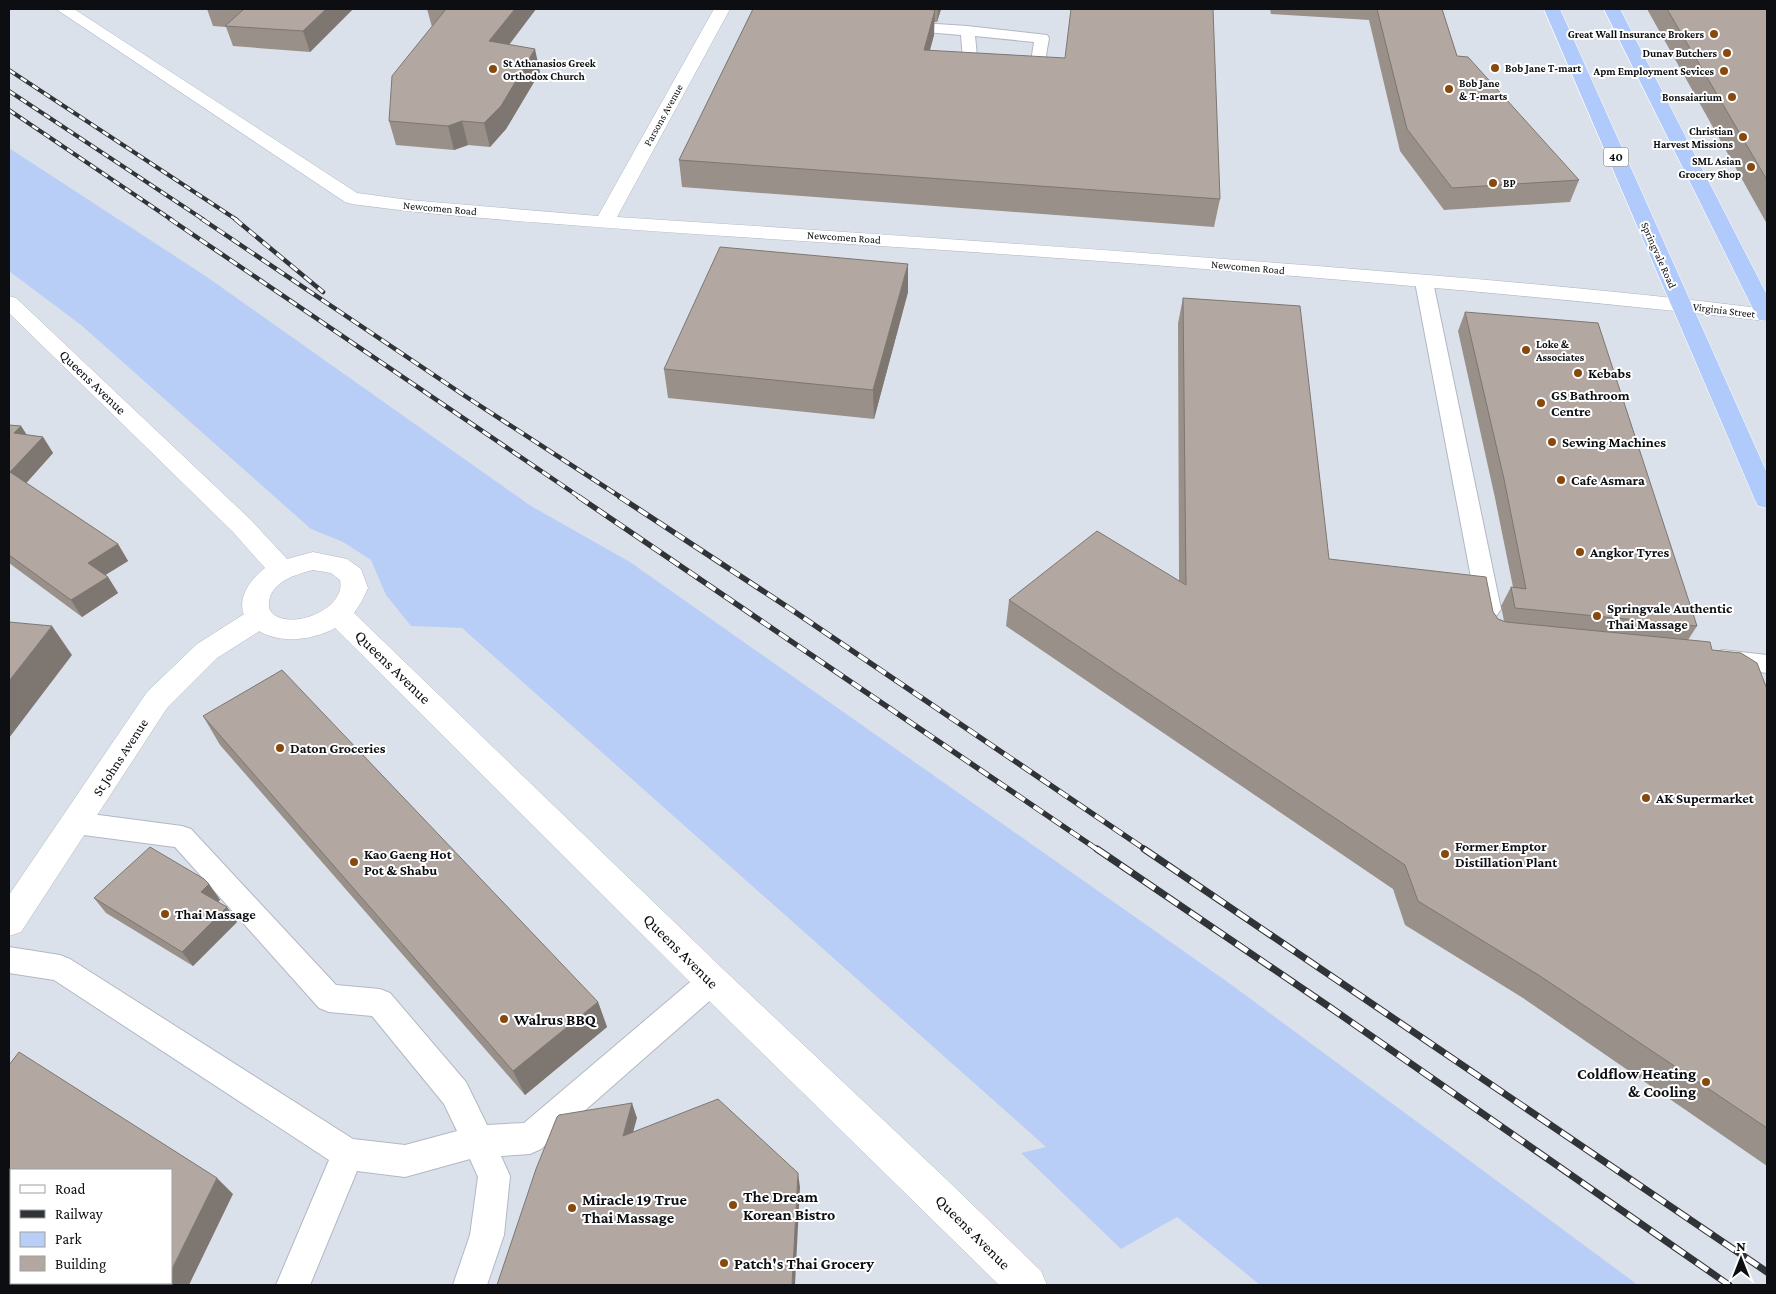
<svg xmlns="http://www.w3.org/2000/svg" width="1776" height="1294" font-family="'Crimson Pro',serif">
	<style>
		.green { fill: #b9cef6 }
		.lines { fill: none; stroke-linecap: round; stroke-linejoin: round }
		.service-casing { stroke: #b2b8c2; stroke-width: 2 }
		.minor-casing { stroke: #b2b8c2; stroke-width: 1 }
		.secondary-casing { stroke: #b2b8c2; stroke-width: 1 }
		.trunk-casing { stroke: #fff; stroke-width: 1 }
		.service { fill: #fff; fill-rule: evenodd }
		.minor { fill: #fff; fill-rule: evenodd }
		.secondary { fill: #fff; fill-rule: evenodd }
		.trunk { fill: #b0cafb; fill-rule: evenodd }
		.rail-far3-casing { stroke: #303337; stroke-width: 4 }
		.rail-far2-casing { stroke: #303337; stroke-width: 4.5 }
		.rail-far1-casing { stroke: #303337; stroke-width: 5.5 }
		.rail-casing { stroke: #303337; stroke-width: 7 }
		.rail-far3 { stroke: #fff; stroke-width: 2.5; stroke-dasharray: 7; stroke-linecap: butt }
		.rail-far2 { stroke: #fff; stroke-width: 3; stroke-dasharray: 9; stroke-linecap: butt }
		.rail-far1 { stroke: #fff; stroke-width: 4; stroke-dasharray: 11; stroke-linecap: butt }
		.rail { stroke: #fff; stroke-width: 5; stroke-dasharray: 14; stroke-linecap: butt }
		.wall { fill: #99908a }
		.shaded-wall { fill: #7d7671 }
		.building { fill: #b2a8a1; stroke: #7d7671 }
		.poi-dot { fill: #87490d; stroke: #fff; stroke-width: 2 }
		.labels { text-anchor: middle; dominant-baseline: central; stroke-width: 4; stroke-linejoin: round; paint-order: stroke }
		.far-poi-label { font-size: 11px; font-weight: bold; fill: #0c0e11; stroke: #fff; text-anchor: end }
		.far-street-label { font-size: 11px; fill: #0c0e11; stroke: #fff }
		.shield { fill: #fff; stroke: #555658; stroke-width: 1 }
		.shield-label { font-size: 12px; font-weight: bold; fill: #0c0e11 }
		.poi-label { font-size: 14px; font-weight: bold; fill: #0c0e11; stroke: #fff; text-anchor: start }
		.street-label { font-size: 14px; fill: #0c0e11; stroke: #fff }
		.near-street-label { font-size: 16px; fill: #0c0e11; stroke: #fff }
		.near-poi-label { font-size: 16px; font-weight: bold; fill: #0c0e11; stroke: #fff; text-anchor: start }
	</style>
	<rect width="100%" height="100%" fill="#dbe1eb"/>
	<path class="green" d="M9,148L207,277L531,506L630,562L1229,983L1638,1285H1260L1177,1217L1121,1249L1021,1153L1046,1147L462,628L411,626L386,595L371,560L343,542L311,529L81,325L9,271Z"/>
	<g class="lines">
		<g class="service-casing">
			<path id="service" d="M833,9H853L891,21L967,26L1047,35L1049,38L1044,67L1042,70L1037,71L965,63L963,60L961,35L890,29L835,12ZM975,36L1034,42L1031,62L977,56Z
				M1424,277L1430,278L1433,282L1501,609L1497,615L1489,617L1481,615L1477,609L1415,282L1418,278Z
				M1723,650L1767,655V673L1715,665L1711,659L1715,653Z
				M76,812L182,826L191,829L336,985L380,989L390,993L466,1082L487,1125L524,1123L702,972L712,968L722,972L727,981L722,990L541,1149L530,1154L501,1156L510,1176L504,1235L487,1285H453L470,1235L478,1177L470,1159L405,1177L357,1171L310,1285H276L329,1160L54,980L9,973V947L60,955L70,959L353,1139L405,1145L457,1131L444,1104L372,1016L329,1012L319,1008L175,847L76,834L67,831L63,823L67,815Z"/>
		</g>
		<g class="minor-casing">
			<path id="minor" d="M56,9H74L357,193L409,200L598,216L714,9H730L617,217C850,232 1083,248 1317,266C1467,278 1617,290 1767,309V321C1489,290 1208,268 928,249C800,241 672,233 544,223C480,218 416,213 352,204L345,202Z
				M259,608L269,611L272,618L269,625L217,658L167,708L21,932L9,936V895L147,692L197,644L249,611Z"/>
		</g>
		<g class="secondary-casing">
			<path id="secondary" d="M9,296L16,298L251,520L287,559L313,552L347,559L361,569L368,588L362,601L354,613L724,970L946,1179L1041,1271L1047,1285H999L700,992L335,628C309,643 262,646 245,617C240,607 242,597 247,588C252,580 258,573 265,568L233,532L9,313ZM313,570L331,573L340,580C346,607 300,627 278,617C271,614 268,609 269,602C271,582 296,574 313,570Z"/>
		</g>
		<g class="trunk-casing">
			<path id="trunk" d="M1544,9H1560L1767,473V508L1758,506L1755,500Z
				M1604,9H1620L1767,295V321L1759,320L1756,315Z"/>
		</g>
		<use href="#service" class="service"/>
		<use href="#minor" class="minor"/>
		<use href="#secondary" class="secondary"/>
		<use href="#trunk" class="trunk"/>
		<g class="rail-far3-casing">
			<path id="rail-far3" d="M9,70L237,220
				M9,91L204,220
				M9,110L172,220"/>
		</g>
		<g class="rail-far2-casing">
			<path id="rail-far2" d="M170,219L581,498
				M202,219L465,396L622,498
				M235,219L323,292"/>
		</g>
		<g class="rail-far1-casing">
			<path id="rail-far1" d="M579,497L1098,850
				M620,497L795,612L1146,850"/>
		</g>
		<g class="rail-casing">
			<path id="rail" d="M1097,849L1328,1006L1729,1285
				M1144,849L1767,1272"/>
		</g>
		<use href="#rail-far3" class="rail-far3"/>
		<use href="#rail-far2" class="rail-far2"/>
		<use href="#rail-far1" class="rail-far1"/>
		<use href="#rail" class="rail"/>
	</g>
	<path class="wall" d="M207,9H353L310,52L233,46L226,27L213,26Z
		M427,9H536L509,45L540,72L506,129L490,147L468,145L454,150L396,145L389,121L432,27Z
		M753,9H941L937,22H934V35L930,50L1220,199L1214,227L682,187L679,160Z
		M1270,9H1442L1457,56L1579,180L1570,202L1444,210L1400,151L1369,20L1271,14Z
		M1647,9H1767V224Z
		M908,292L874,419L668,398L664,369Z
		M1183,298L1329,559L1493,612L1498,619L1504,621L1501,606L1511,587H1513L1495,498L1458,331L1465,312L1697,626L1688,640L1712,650L1767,689V1166L1523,998L1405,925L1393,889L1006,626L1009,600L1179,581L1178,323Z
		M9,425L21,426L27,435L43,437L53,453L26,483L118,544L128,561L105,575L108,577L118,593L82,617L9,563Z
		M203,716L598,1002L607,1027L525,1095L220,745Z
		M209,884L220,900L218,901L237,922L193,966L106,913L94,898Z"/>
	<path class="shaded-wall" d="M326,9H353L310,52L303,31Z
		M515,9H536L494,64L489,41Z
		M938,9H941L937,22Z
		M935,10L934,35L923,75L924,50Z
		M535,49L540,72L506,129L490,147L484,123Z
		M462,121L468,145L454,150L448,126Z
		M908,264V292L874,419L873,390Z
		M21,426L31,442L14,433Z
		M43,437L53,453L21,489L10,472Z
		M118,544L128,561L99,579L88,563Z
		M108,577L118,593L82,617L71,600Z
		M52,626L72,655L9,738V681Z
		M209,884L220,900L212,907L201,892Z
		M227,907L237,922L193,966L182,952Z
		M598,1002L607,1027L525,1095L513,1071Z
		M632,1103L637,1118L628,1151L623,1136Z
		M798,1173L800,1187L795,1285H792Z
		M217,1178L233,1194L189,1285H164L166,1283H171V1271Z"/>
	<path class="building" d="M244,9H326L303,31L225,26Z
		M446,9H515L489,41L535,49L501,106L484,123L462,121L448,126L389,121L392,76Z
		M753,9H925L935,10L924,50L1065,58L1071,9H1213L1220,199L679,160Z
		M1377,9H1442L1457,56L1468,57L1579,180L1452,188L1407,129Z
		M1667,9H1767V180Z
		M720,247L908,264L873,390L664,369Z
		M1183,298L1300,306L1329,559L1486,577L1493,612L1498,619L1506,622L1710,642L1712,650L1741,653L1757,663L1767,689V1128L1540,976L1418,901L1405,865L1009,600L1097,531L1186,585Z
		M1465,312L1598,323L1697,626L1515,608L1511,587L1526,589L1504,479Z
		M9,425L21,426L14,433L43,437L10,472L118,544L88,563L108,577L71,600L9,555Z
		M9,622L52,626L9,681Z
		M282,670L598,1002L513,1071L203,716Z
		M150,847L204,879L209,884L201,892L227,907L182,952L94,898Z
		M19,1052L217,1178L171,1271V1170H11V1283H166L164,1285H9V1065Z
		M718,1099L798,1173L792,1285H497L536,1169L557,1117L559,1115L632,1103L623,1136Z"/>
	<g class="poi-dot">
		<circle cx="1714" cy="34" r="5"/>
		<circle cx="1727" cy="53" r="5"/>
		<circle cx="1495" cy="68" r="5"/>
		<circle cx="493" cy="69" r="5"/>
		<circle cx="1724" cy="71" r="5"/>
		<circle cx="1449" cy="89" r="5"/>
		<circle cx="1732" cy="97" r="5"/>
		<circle cx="1743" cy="137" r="5"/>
		<circle cx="1751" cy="167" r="5"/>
		<circle cx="1493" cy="183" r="5"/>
		<circle cx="1526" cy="350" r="5"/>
		<circle cx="1578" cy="373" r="5"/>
		<circle cx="1541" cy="403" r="5"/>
		<circle cx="1552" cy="442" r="5"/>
		<circle cx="1561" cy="480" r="5"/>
		<circle cx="1580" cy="552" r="5"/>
		<circle cx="1597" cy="616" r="5"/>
		<circle cx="280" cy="748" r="5"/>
		<circle cx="1646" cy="798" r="5"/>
		<circle cx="1445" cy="854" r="5"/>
		<circle cx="354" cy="862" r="5"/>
		<circle cx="165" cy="914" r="5"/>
		<circle cx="504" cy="1019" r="5"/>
		<circle cx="1706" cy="1082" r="5"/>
		<circle cx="733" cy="1205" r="5"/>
		<circle cx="572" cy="1208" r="5"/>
		<circle cx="724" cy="1263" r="5"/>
	</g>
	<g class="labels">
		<g class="far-poi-label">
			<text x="1704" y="34">Great Wall Insurance Brokers</text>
			<text x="1717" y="53">Dunav Butchers</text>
			<text x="503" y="63" text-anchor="start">St Athanasios Greek<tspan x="503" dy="13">Orthodox Church</tspan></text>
			<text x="1505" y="68" text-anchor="start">Bob Jane T-mart</text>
			<text x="1714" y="71">Apm Employment Sevices</text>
			<text x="1459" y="83" text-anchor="start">Bob Jane<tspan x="1459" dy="13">&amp; T-marts</tspan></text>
			<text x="1722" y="97">Bonsaiarium</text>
			<text x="1733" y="131">Christian<tspan x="1733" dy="13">Harvest Missions</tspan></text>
			<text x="1741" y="161">SML Asian<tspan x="1741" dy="13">Grocery Shop</tspan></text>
			<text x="1503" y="183" text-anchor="start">BP</text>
			<text x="1536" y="344" text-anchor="start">Loke &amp;<tspan x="1536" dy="13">Associates</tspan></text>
		</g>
		<g class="far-street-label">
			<text transform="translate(663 115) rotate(-61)">Parsons Avenue</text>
			<text transform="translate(440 208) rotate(5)">Newcomen Road</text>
			<text transform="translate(844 237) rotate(4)">Newcomen Road</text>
			<text transform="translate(1659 255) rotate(66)">Springvale Road</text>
			<text transform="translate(1248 267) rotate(5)">Newcomen Road</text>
			<text transform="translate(1724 310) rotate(7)">Virginia Street</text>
		</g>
		<rect class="shield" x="1603.5" y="147.5" width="25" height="19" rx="4"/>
		<g class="shield-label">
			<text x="1616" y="157">40</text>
		</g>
		<g class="poi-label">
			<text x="1588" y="373">Kebabs</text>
			<text x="1551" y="395">GS Bathroom<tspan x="1551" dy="16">Centre</tspan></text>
			<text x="1562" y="442">Sewing Machines</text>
			<text x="1571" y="480">Cafe Asmara</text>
			<text x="1590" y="552">Angkor Tyres</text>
			<text x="1607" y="608">Springvale Authentic<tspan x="1607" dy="16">Thai Massage</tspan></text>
			<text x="290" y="748">Daton Groceries</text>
			<text x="1656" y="798">AK Supermarket</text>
			<text x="1455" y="846">Former Emptor<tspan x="1455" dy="16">Distillation Plant</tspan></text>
			<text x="364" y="854">Kao Gaeng Hot<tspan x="364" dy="16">Pot &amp; Shabu</tspan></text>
			<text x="175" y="914">Thai Massage</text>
		</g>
		<g class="street-label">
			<text transform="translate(93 382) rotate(44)">Queens Avenue</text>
			<text transform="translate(120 757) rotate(-57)">St Johns Avenue</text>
		</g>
		<g class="near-street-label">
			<text transform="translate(393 667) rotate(44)">Queens Avenue</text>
			<text transform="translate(681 951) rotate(45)">Queens Avenue</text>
			<text transform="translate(973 1232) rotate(45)">Queens Avenue</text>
		</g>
		<g class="near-poi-label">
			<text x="514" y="1019">Walrus BBQ</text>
			<text x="1696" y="1073" text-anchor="end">Coldflow Heating<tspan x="1696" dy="18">&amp; Cooling</tspan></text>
			<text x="743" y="1196">The Dream<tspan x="743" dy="18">Korean Bistro</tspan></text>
			<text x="582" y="1199">Miracle 19 True<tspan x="582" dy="18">Thai Massage</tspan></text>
			<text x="734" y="1263">Patch's Thai Grocery</text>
		</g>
	</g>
	<rect width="1776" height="1294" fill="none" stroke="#0c0e11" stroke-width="20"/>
	<rect x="10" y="1169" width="162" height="115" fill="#ffffff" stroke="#9e9fa0"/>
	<rect x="20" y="1185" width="25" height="8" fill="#ffffff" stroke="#9e9fa0"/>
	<text x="55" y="1194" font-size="15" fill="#0c0e11">Road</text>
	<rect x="20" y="1210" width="25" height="8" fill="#303337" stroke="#9e9fa0"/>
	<text x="55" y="1219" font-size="15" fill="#0c0e11">Railway</text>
	<rect x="20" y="1232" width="25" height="15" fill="#b9cef6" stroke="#9e9fa0"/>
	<text x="55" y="1244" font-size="15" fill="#0c0e11">Park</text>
	<rect x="20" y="1256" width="25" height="15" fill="#b2a8a1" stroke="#9e9fa0"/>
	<text x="55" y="1269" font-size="15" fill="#0c0e11">Building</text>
	<g transform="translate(1741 1259)" stroke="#ffffff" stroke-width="4" paint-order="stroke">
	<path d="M0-4L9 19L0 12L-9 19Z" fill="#0c0e11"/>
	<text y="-8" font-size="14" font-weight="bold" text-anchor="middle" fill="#0c0e11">N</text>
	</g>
</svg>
